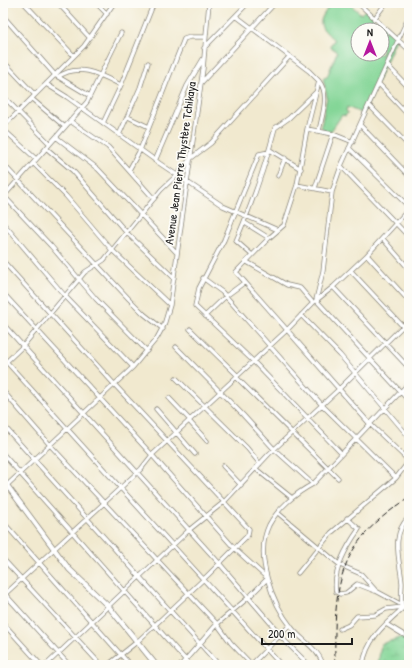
<svg xmlns="http://www.w3.org/2000/svg" width="412" height="668" font-family="'Patrick Hand',sans-serif">
	<style>
		.green { fill: #84d697; stroke: #50795a }
		.wetland { fill: url(#wetland-marsh); stroke: #50795a }
		.lines { fill: none; stroke-linecap: round; stroke-linejoin: round }
		.minor-casing { stroke: #868276; stroke-width: 5 }
		.tertiary-casing { stroke: #868276; stroke-width: 6 }
		.minor { stroke: #fff; stroke-width: 3.5 }
		.tertiary { stroke: #fff; stroke-width: 4.5 }
		.rail { stroke: #1c1c1c; stroke-width: 1; stroke-dasharray: 6 3; stroke-linecap: butt }
		.labels { text-anchor: middle; dominant-baseline: central; stroke-width: 3.5; stroke-linejoin: round; paint-order: stroke }
		.street-label { font-size: 12px; fill: #1c1c1c; stroke: #fdfcf7 }
	</style>
	<defs>
		<pattern id="wetland-marsh" width="20" height="14" patternUnits="userSpaceOnUse"><rect width="20" height="14" fill="#84d697"/><path d="M1 5h8M5 5V1M11 12h8M15 12V8" fill="none" stroke="#71b782"/></pattern>
	</defs>
	<rect width="100%" height="100%" fill="#fdfcf7"/>
	<filter id="ink" filterUnits="userSpaceOnUse"><feTurbulence type="fractalNoise" baseFrequency=".025" numOctaves="2"/><feDisplacementMap in="SourceGraphic" scale="8" xChannelSelector="R" yChannelSelector="G"/><feConvolveMatrix kernelMatrix="1 2 1 2 8 2 1 2 1" color-interpolation-filters="sRGB"/></filter>
	<filter id="wash" filterUnits="userSpaceOnUse"><feTurbulence type="fractalNoise" baseFrequency=".012" numOctaves="4" result="noise"/><feDisplacementMap in="SourceGraphic" scale="16" xChannelSelector="R" yChannelSelector="G"/><feGaussianBlur stdDeviation="0.9" result="paint"/><feColorMatrix in="noise" values="0 0 0 0 0 0 0 0 0 0 0 0 0 0 0 0 0 1.4 0 .05"/><feComposite in="paint" operator="in"/></filter>
	<g filter="url(#wash)">
		<rect width="100%" height="100%" fill="#f1e9cf"/>
		<path class="green" d="M331,3H355L352,6L361,14L366,9L374,17L367,30H358V54H382V30H379L383,24L397,37L363,114L347,107L346,111L348,113L345,116L342,115L331,131H324L321,126L327,97L323,78L327,77L337,52L330,46L334,40C316,23 318,23 331,3Z"/>
		<path class="wetland" d="M409,632V665H378L381,644L400,638Z"/>
	</g>
	<g filter="url(#ink)">
		<g class="lines">
			<g class="minor-casing">
				<path id="minor" d="M24,3L74,56
					M58,3L90,38
					M96,3L107,14
					M358,3L409,50
					M3,16L55,75L90,96
					M409,16L341,166L332,192L323,271L316,300L409,401
					M374,19L386,3
					M204,48L248,3
					M3,61L35,95
					M388,66L409,88
					M58,77C79,62 101,75 121,85
					M201,83L275,3
					M46,84L67,97L159,163L223,206L278,230
					M379,84L409,116
					M3,96L50,144
					M32,99L65,127
					M369,105L409,146
					M128,117L149,127
					M70,121L108,147L154,199
					M103,123L121,85L153,5
					M360,125L409,176
					M3,127L84,46L114,3
					M3,129L36,159
					M307,129L333,134L353,142
					M319,131C322,115 330,95 319,81
					M119,135L140,88L148,63
					M56,137L98,169L177,253
					M46,148L73,171L126,232L174,278
					M349,148L409,207
					M270,150L301,169
					M269,152L259,154L224,240L199,288L195,306L253,361L341,453
					M155,161L187,86L203,59
					M33,163L66,196L111,249L170,305
					M3,164L129,299L144,314L163,329
					M341,166L409,237
					M129,170L140,150L184,39L190,37H204
					M278,176L285,158
					M297,185L332,192
					M315,188L333,134
					M3,195L51,246L96,299L147,351
					M3,197L87,102L121,33
					M3,223L65,296L133,367
					M245,223L269,238
					M383,239L409,269
					M252,255L236,241C252,204 265,167 275,128L289,118L316,92
					M367,255L409,301
					M3,261L114,384L224,502L189,530L46,665
					M247,262L287,285L300,288L313,303
					M351,271L409,333
					M203,278L222,292L322,405L396,478
					M333,287L409,368
					M3,293L152,455L235,549L267,578
					M301,315L340,355L409,437
					M205,316L226,296L245,282
					M409,320L339,389L369,423L409,461
					M3,324L219,563L280,634
					M190,329L237,375
					M176,347L243,415L274,449L313,484
					M3,358L281,665
					M3,365L23,346L85,272L104,260L161,190L177,175L190,159L211,143L289,57
					M236,377L338,478
					M176,378L247,448L260,464
					M3,391L50,445L217,624L231,643L252,665
					M169,398L190,420
					M156,409L195,454
					M189,421L207,441
					M3,425L219,665
					M3,454L190,665
					M223,466L241,485
					M256,469L292,498
					M3,489L133,367L157,338L164,325L170,305L187,183L203,69L209,3
					M278,513L340,565L361,574L376,591L402,605
					M347,518L359,529C347,546 332,571 336,592L340,594L346,593L357,584L375,591
					M3,522L130,665
					M3,559L101,665
					M298,573L331,533L396,478L409,461
					M3,592L69,665
					M3,596L141,469L152,455L287,330L313,303L333,287L367,255L409,209
					M403,608C400,600 402,591 402,583C400,560 390,535 409,517
					M3,623L41,665
					M386,624L404,635
					M340,629L349,625L357,616L375,615L386,609L403,607
					M280,636L309,665
					M3,657L10,665
					M108,665L138,641L208,575L248,535L249,529L224,502L269,454L339,389L236,272L269,238L284,225L297,185L307,129L319,81L309,71L236,16
					M181,665L217,624L249,597L267,579
					M251,665L290,625
					M323,665C319,649 301,640 292,628C272,603 254,556 269,525C278,508 296,493 313,484L409,383
					M363,665C366,640 385,624 403,608L409,606"/>
			</g>
			<g class="tertiary-casing">
				<path id="tertiary" d="M3,480L69,569L109,607L156,665"/>
			</g>
			<use href="#minor" class="minor"/>
			<use href="#tertiary" class="tertiary"/>
			<path class="rail" d="M335,665C334,585 336,544 409,498"/>
		</g>
	</g>
	<g class="labels">
		<g class="street-label">
			<text transform="translate(180 163) rotate(-82)">Avenue Jean Pierre Thystère Tchikaya</text>
		</g>
	</g>
	<rect width="412" height="668" fill="none" stroke="#fdfcf7" stroke-width="16"/>
	<g transform="translate(370 42)"><circle r="19" fill="#fdfcf7" stroke="#a3a29f"/>
	<path d="M0-3L7 15L0 10L-7 15Z" fill="#b5179e"/>
	<text y="-6" font-size="11" font-weight="bold" text-anchor="middle" fill="#1c1c1c">N</text>
	</g>
	<path d="M262 638v6h90v-6" fill="none" stroke="#1c1c1c" stroke-width="2"/>
	<text x="268" y="638" font-size="12" fill="#1c1c1c" stroke="#fdfcf7" stroke-width="3" paint-order="stroke">200 m</text>
</svg>
